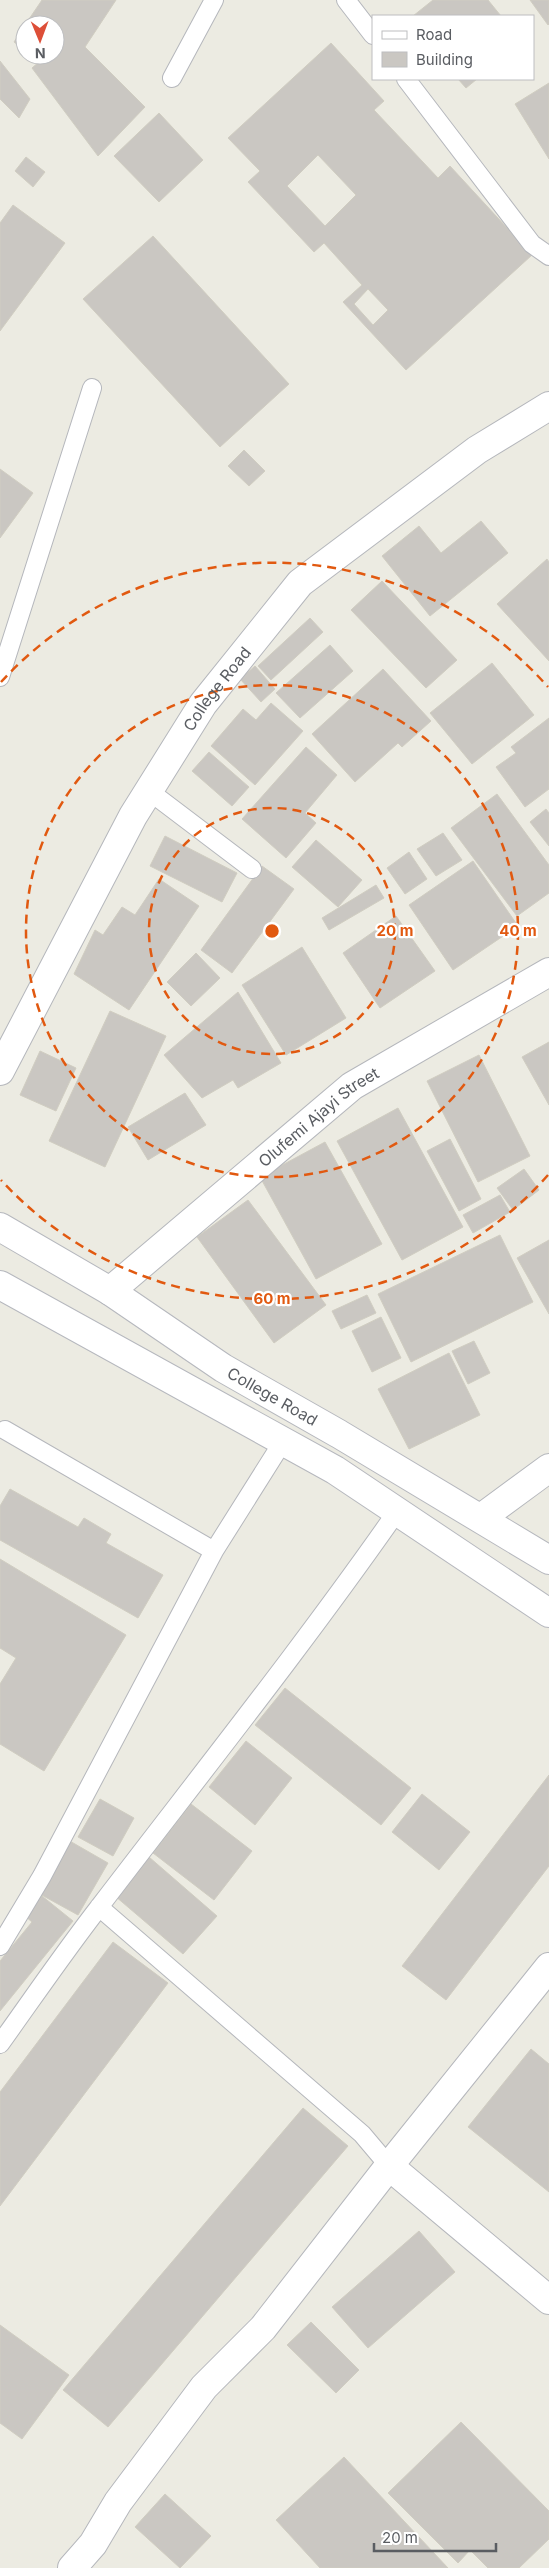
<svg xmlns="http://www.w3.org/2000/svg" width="549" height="2568" font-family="Inter,sans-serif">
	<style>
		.building { fill: #cac7c2; stroke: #d0cdc1; fill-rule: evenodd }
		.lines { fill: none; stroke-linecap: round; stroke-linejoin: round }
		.lane-casing { stroke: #b5b7bc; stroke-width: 20 }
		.street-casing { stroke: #b5b7bc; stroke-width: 30 }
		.secondary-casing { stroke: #b6b8be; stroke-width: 30 }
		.lane { stroke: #fff; stroke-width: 18 }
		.street { stroke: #fff; stroke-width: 28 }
		.secondary { stroke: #fff; stroke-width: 28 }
		.ring { fill: none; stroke: #e15910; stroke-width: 2.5; stroke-dasharray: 9 6 }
		.labels { text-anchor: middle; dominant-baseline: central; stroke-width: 4.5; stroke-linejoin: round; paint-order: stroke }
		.street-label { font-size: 16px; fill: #5a5d62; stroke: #fff }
		.centre { fill: #e15910; stroke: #fff; stroke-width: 2.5 }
		.ring-label { font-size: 15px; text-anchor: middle; font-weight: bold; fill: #e15910; stroke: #fff; stroke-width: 4.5; stroke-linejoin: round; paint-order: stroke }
	</style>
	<rect width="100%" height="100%" fill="#ecebe2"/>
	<path class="building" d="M42,0H116L85,47L145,107L98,156L32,68L40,61L31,55H55V25H25Z
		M433,0H488L501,16H413Z
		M530,0H549V24L548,25Z
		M25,25V50L14,42Z
		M331,43L384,101L374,110L438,178L450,166L532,255L406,370L343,302L362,285L324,243L314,252L248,182L260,171L228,138ZM318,155L356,195L325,226L287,186ZM368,289L388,310L373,325L354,304Z
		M0,61L30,99L19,118L0,99Z
		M458,79H477L466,88Z
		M549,83V159L515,104Z
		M159,113L203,160L159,202L114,156Z
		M26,157L45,172L33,187L15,171Z
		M13,205L65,243L0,331V223Z
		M153,236L289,384L220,447L83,299Z
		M244,450L265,471L249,486L228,466Z
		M0,469L33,493L0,538Z
		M481,521L508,553L430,616L382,556L419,526L441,553Z
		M547,559L549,562V661L497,604Z
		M382,581L457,660L426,688L351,610Z
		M310,618L323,632L271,680L258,666Z
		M330,645L353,671L300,718L276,693Z
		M492,663L534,715L472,764L430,713Z
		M255,666L275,689L261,702L240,679Z
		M383,669L431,721L402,747L398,743L355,782L312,734Z
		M271,703L303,731L255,785L211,746L243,709L256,720Z
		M549,718V789L525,807L496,767L516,753L511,747Z
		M306,747L337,775L305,813L316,823L286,858L242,819Z
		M209,752L249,787L232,806L192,771Z
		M497,794L549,865V893L517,916L451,828Z
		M546,809L549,813V846L530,822Z
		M443,833L462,860L436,876L417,849Z
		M165,836L237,873L222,902L150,866Z
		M316,840L362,880L338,907L292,867Z
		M409,852L427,879L405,894L387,868Z
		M473,861L518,926L453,970L409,905Z
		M262,866L294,889L232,973L201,950Z
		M159,879L199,906L129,1010L74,974L95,930L103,935L122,907L135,915Z
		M376,885L384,898L329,930L322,918Z
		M396,916L435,971L380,1008L343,953Z
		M302,947L346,1018L286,1055L242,985Z
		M196,953L220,978L191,1006L167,982Z
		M238,992L281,1063L238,1088L233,1080L202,1098L164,1055Z
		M110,1011L166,1036L105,1167L49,1141Z
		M549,1042V1105L522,1057Z
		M40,1051L76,1068L56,1111L20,1095Z
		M479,1055L530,1156L478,1182L427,1081Z
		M185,1093L206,1125L148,1160L128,1127Z
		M398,1108L463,1227L402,1260L337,1141Z
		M450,1139L481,1199L459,1211L427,1151Z
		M325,1142L382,1244L316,1279L260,1177Z
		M524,1169L539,1190L513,1210L497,1188Z
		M500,1195L510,1212L473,1233L463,1215Z
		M248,1200L326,1305L274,1343L197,1237Z
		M500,1235L533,1302L411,1362L378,1294Z
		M549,1240V1314L517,1258Z
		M367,1295L376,1313L341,1329L332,1311Z
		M381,1317L401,1358L372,1372L352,1331Z
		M474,1341L490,1373L468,1384L452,1351Z
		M449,1353L480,1415L409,1449L378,1389Z
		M10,1489L78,1527L84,1518L111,1534L106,1543L163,1575L138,1618L0,1540V1506Z
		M0,1559L126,1635L44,1771L0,1744V1684L16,1658L0,1648Z
		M285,1688L411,1788L381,1825L255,1725Z
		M246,1741L292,1778L255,1825L209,1787Z
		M549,1775V1866L446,2000L402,1966Z
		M422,1794L470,1832L439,1870L392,1832Z
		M100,1799L134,1818L113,1856L78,1837Z
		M191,1804L252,1851L214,1900L153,1853Z
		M68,1840L108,1863L78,1915L38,1893Z
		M149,1857L217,1916L183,1954L115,1896Z
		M42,1896L73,1921L0,2011V1961L32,1922L25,1916Z
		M113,1942L168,1983L0,2206V2092Z
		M531,2049L549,2064V2192L468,2127Z
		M303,2108L348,2146L108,2427L63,2390Z
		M419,2231L455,2272L368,2348L332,2307Z
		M311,2322L359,2370L336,2393L287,2345Z
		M0,2325L69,2375L22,2439L0,2423Z
		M461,2422L549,2511V2539L519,2568H488L470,2550L458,2563L388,2493Z
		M344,2457L448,2568H320L276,2520Z
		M165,2494L211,2536L180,2568L135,2527Z"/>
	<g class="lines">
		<g class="lane-casing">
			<path id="lane" d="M346,0L373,35
				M172,78L214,0
				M406,79L532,244L549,256
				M0,677L92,388
				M149,791L252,869
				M5,1430L214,1551
				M99,1907L362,2134L389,2166
				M0,1946L42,1876L214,1551L282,1443
				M0,2044C33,1998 65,1951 100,1906C200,1775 303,1646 398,1510"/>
		</g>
		<g class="street-casing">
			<g id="street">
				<path id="s1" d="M0,1071L133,816L203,704L300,583L477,450L549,406"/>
				<path id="s2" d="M110,1291L352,1086L549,972"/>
				<path d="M481,1518L549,1468"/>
				<path d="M389,2166L549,2300"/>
				<path d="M72,2568L93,2544L118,2502L204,2387L263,2328L389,2166L549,1967"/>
			</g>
		</g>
		<g class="secondary-casing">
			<g id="secondary">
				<path id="s3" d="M0,1227L110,1291L223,1368L339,1434L549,1560"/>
				<path d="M0,1285L335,1470L549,1613"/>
			</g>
		</g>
		<use href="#lane" class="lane"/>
		<use href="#street" class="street"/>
		<use href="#secondary" class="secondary"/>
	</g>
	<g class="ring">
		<circle cx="272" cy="931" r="123"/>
		<circle cx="272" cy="931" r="246"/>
		<path d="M548 1175A368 368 0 0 1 1 1180M1 682A368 368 0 0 1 548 687"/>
	</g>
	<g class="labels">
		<g class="street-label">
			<text stroke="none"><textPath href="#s1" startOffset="440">College Road</textPath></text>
			<text stroke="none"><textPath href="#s2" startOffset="272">Olufemi Ajayi Street</textPath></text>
			<text stroke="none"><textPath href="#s3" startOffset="321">College Road</textPath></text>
		</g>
	</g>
	<circle cx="272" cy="931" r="8" class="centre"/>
	<g class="ring-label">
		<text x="395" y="936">20 m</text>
		<text x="518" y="936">40 m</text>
		<text x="272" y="1304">60 m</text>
	</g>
	<rect x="372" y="15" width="162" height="65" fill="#ffffff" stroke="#bdbec0"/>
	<rect x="382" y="31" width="25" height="8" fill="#ffffff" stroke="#bdbec0"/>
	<text x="416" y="40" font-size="15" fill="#5a5d62">Road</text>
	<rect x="382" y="52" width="25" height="15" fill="#cac7c2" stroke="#bdbec0"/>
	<text x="416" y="65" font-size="15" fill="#5a5d62">Building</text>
	<g transform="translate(40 40) rotate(179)"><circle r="24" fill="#ffffff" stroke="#bdbec0"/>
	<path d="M0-4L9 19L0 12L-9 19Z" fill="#dd4f38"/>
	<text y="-8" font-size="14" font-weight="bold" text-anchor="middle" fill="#5a5d62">N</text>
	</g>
	<path d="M374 2543v8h122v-8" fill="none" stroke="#5a5d62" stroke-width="2.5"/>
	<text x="382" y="2543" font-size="15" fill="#5a5d62" stroke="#ffffff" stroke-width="4" paint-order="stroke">20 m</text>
</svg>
